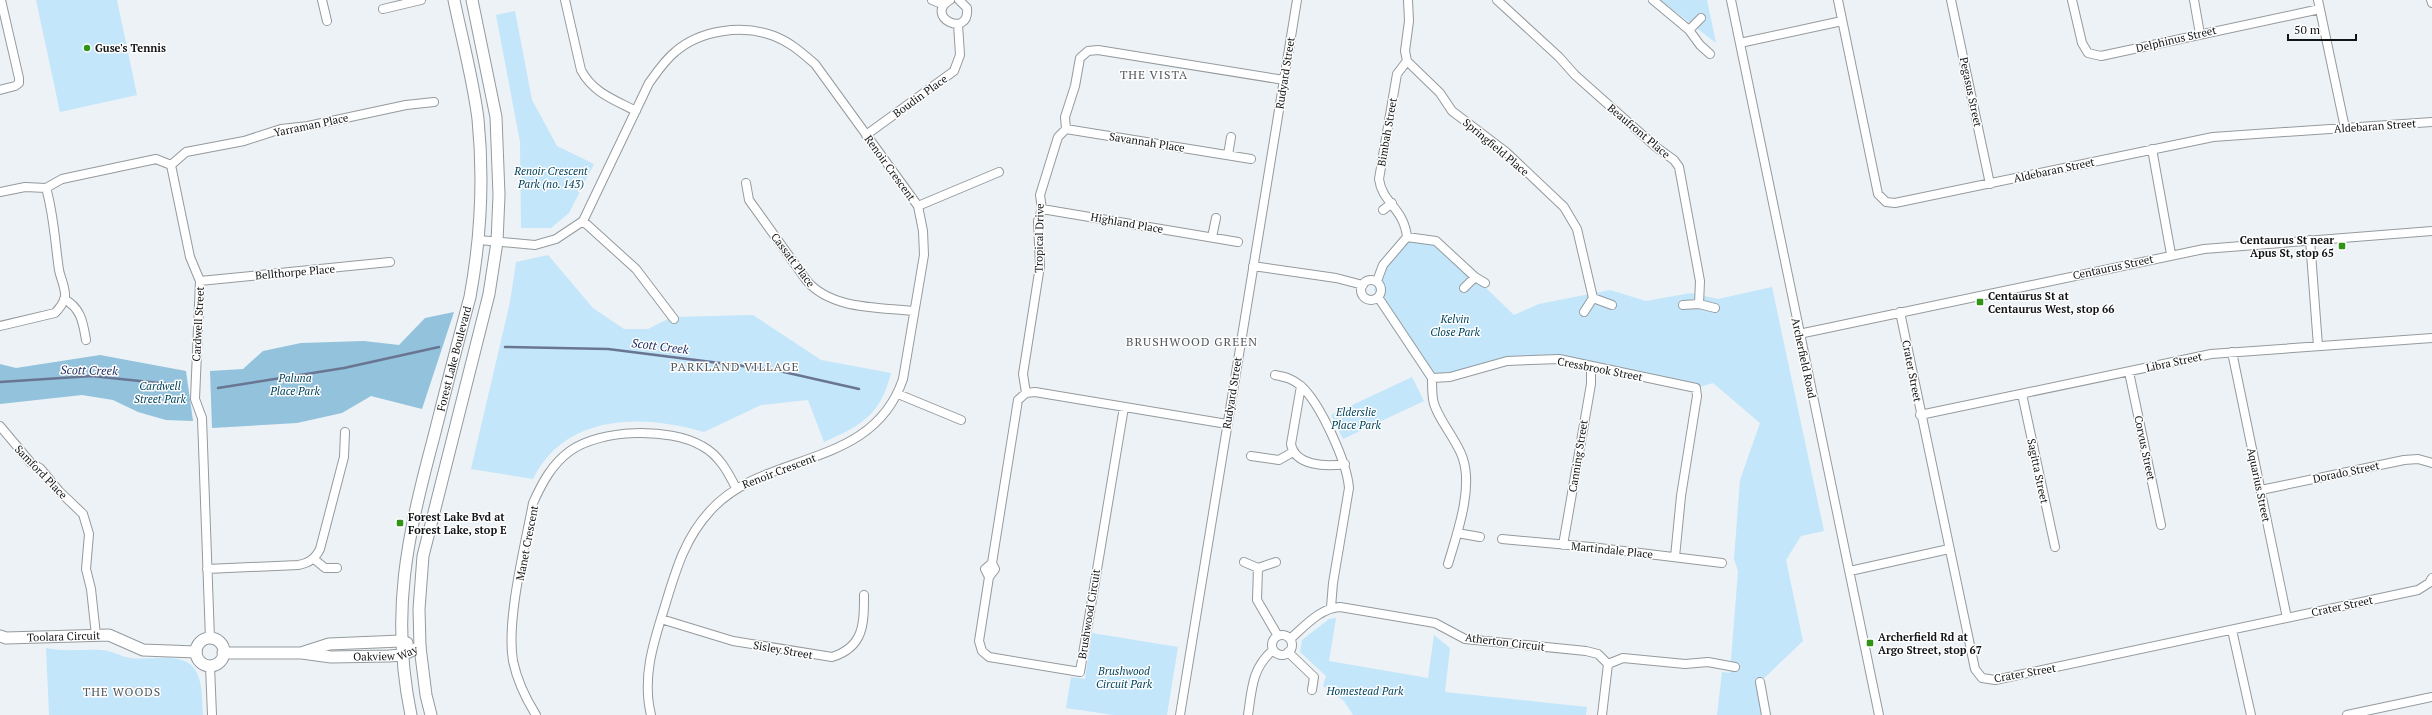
<svg xmlns="http://www.w3.org/2000/svg" width="2432" height="715" font-family="'PT Serif',serif">
	<style>
		.green { fill: #c3e6fa }
		.forest { fill: #92c2dc }
		.lines { fill: none; stroke-linecap: round; stroke-linejoin: round }
		.stream { stroke: #6a7592; stroke-width: 2.5 }
		.street-casing { stroke: #949a9d; stroke-width: 10 }
		.secondary-casing { stroke: #949a9d; stroke-width: 13 }
		.street { stroke: #fff; stroke-width: 8 }
		.secondary { stroke: #fff; stroke-width: 11 }
		.poi-dot { fill: #319417; stroke: #fefefe; stroke-width: 1.5 }
		.labels { text-anchor: middle; dominant-baseline: central; stroke-width: 3; stroke-linejoin: round; paint-order: stroke }
		.street-label { font-size: 11px; fill: #121415; stroke: #fefefe }
		.poi-label { font-size: 11px; font-weight: bold; fill: #121415; stroke: #fefefe; text-anchor: start }
		.park-label { font-size: 11px; font-style: italic; fill: #00435d; stroke: #fefefe }
		.neighbourhood-label { font-size: 12px; letter-spacing: 1px; fill: #53585b; stroke: #fefefe }
		.water-label { font-size: 12px; font-style: italic; fill: #243265; stroke: #fefefe }
	</style>
	<rect width="100%" height="100%" fill="#ecf2f6"/>
	<path class="green" d="M36,0H117L137,95L60,112Z
		M1660,0H1707L1716,43Z
		M515,11L532,100L557,146L594,164L569,213L551,228H521L520,142L496,15Z
		M1407,237L1431,238L1485,283L1487,289L1514,315L1539,304L1610,290L1646,301L1691,293L1718,299L1772,287L1824,531L1801,536L1786,560L1803,641L1760,682L1766,715H1717L1722,672L1730,673L1738,571L1734,559L1740,480L1760,423L1713,383L1696,388L1574,363L1507,361L1432,378L1374,290L1377,281Z
		M548,255L593,308L624,329H648L672,317L753,315L821,360L891,373C881,414 861,426 824,442L808,400L761,405L704,432C643,414 565,413 533,479L471,469L510,302L516,262Z
		M1412,377L1424,401L1343,439L1331,415Z
		M1336,618L1329,661L1428,678L1434,635L1450,648L1445,692L1587,707L1586,715H1353L1344,701L1323,686L1326,676L1300,652L1302,640L1329,619Z
		M1092,633L1178,647L1167,715H1114L1066,708L1071,677L1085,679Z
		M46,648C64,652 82,649 101,650C110,650 120,656 130,658C149,661 180,651 194,668C203,680 202,701 203,715H49Z"/>
	<path class="forest" d="M454,312L422,409L371,396L342,413L297,423L212,428L210,371L243,369L263,351L301,343L364,341L399,345L425,318Z
		M100,355L186,371L193,421L166,420L138,412L113,400L82,395L0,404V364L16,368Z"/>
	<g class="lines">
		<path class="stream" d="M505,347L608,349L775,370L859,389
			M0,382L92,376L178,385
			M218,388L344,368L439,347"/>
		<g class="street-casing">
			<path id="street" d="M322,0L327,21
				M565,0L581,70C593,93 615,100 636,111
				M932,0L944,5
				M950,0C923,16 970,40 967,8L959,0
				M1408,0L1409,21L1405,51L1407,61L1440,93L1452,111L1506,152L1564,207L1577,229L1593,298
				M1497,0L1559,57L1575,75L1656,147L1674,160L1679,167L1700,281L1699,304
				M1653,0L1689,30L1700,45L1710,54
				M1731,0L1879,715
				M1838,0L1878,194L1886,202L1895,203L2213,137L2432,122
				M1951,0L1990,184
				M2072,0L2082,43L2088,53L2101,56L2320,9
				M2194,0L2200,34
				M2318,0L2345,128
				M2431,0L2432,3
				M383,9L421,0
				M1689,30L1701,18
				M1740,43L1842,21
				M0,90L15,86L19,83V78L1,0
				M1066,129L1251,159
				M866,135L954,71L960,55L958,24
				M2152,149L2171,254
				M1228,155L1231,137
				M171,165L186,152L244,141L281,129L308,126L406,105L434,102
				M746,183L749,200L807,281C832,310 880,307 914,311
				M0,192L25,187L46,188L62,179L156,159L171,165L190,257L200,281L195,399L202,418L210,639
				M918,206L999,172
				M1042,209L1238,242
				M1383,210L1392,203
				M583,221L636,269L674,319
				M1212,237L1216,218
				M1407,237L1436,241L1475,277L1485,283
				M479,240L535,245L556,239L583,221L649,83C657,72 665,60 675,52C700,30 743,24 774,36C790,42 802,53 815,64L918,206L923,231L924,255L903,379C872,471 764,450 710,511C684,539 675,573 664,609C653,644 642,678 651,715
				M2310,240L2318,346
				M1253,266L1336,278L1363,285
				M1361 290a10 10 0 1 1 20 0a10 10 0 1 1-20 0Z
				M200,281L390,262
				M1377,281L1383,265L1407,237C1404,208 1382,203 1379,179L1397,74L1407,61
				M1464,288L1475,277
				M1378,297L1432,378
				M64,299C81,308 83,322 86,340
				M1683,305L1699,304L1715,308
				M1584,312L1593,298L1612,305
				M1900,312L1975,669L1982,678L1995,680L2418,590L2429,583L2432,578
				M0,326L55,313C59,309 63,303 65,298C66,288 61,280 59,270C55,243 54,215 46,188
				M1799,334L2204,249L2432,231
				M2232,352L2287,618
				M2129,372L2161,525
				M1275,375C1286,377 1293,379 1301,386C1320,403 1347,462 1349,488L1333,583L1331,607
				M1432,378L1450,377L1507,361L1559,359L1696,388L1697,396L1681,496L1675,557
				M1432,378C1432,385 1432,392 1433,399C1435,416 1458,441 1463,459C1473,489 1457,534 1448,564
				M1301,386L1291,444C1295,466 1326,467 1345,464
				M1026,393L1023,374L1040,266L1038,221L1042,209L1040,195L1058,137L1066,129L1065,117L1075,86L1080,58L1088,51L1098,50L1284,80
				M898,394L961,420
				M2022,394L2055,547
				M1124,407L1080,672L989,657L982,651L979,641L989,577L985,569L992,563L1018,400L1026,393L1035,392L1227,424
				M1920,415L2211,354L2432,338
				M0,426L31,463L40,468L59,491L83,514L89,534L86,569L91,589L96,635
				M1251,456L1279,460L1293,452
				M2261,490L2404,460L2418,459L2432,463
				M1457,533L1480,537
				M1502,539L1591,547L1722,563
				M1563,545L1591,384V368
				M314,559L325,568H337
				M1244,562L1258,568L1276,562
				M1258,568L1257,600L1278,636
				M207,569L298,565C309,563 315,559 320,549L344,457L345,432
				M1850,571L1949,549
				M989,577L995,569L992,563
				M661,619L733,641L832,657C864,647 864,624 864,595
				M2232,630L2251,715
				M1272 645a10 10 0 1 1 20 0a10 10 0 1 1-20 0Z
				M1290,639C1304,627 1320,608 1340,607L1435,623L1465,639L1586,651L1598,654L1608,664L1602,715
				M1288,652L1314,677L1312,690
				M1608,664L1623,658L1685,664L1708,662L1735,667
				M210,666L212,715
				M1760,682L1766,715
				M536,715C526,699 517,680 513,661C506,620 525,546 533,503C542,483 552,464 570,451C600,429 669,427 702,446C719,455 728,472 736,488
				M1180,715L1297,0
				M1248,715C1252,688 1252,668 1273,650
				M2347,715L2432,697"/>
		</g>
		<g class="secondary-casing">
			<g id="secondary">
				<path id="s1" d="M0,636L6,638L109,635L143,650L196,652"/>
				<circle cx="210" cy="652" r="14"/>
				<path d="M304,652L329,644L401,641L407,643"/>
				<path id="s2" d="M223,653H302L331,657L389,656L402,655L420,647"/>
				<path id="s3" d="M411,715C390,614 407,538 433,440C445,393 457,345 470,297C481,237 484,179 478,119C473,79 462,39 454,0"/>
				<path d="M431,715L426,695L420,647L419,609L423,556L489,294L497,242L499,195L496,117L472,0"/>
			</g>
		</g>
		<use href="#street" class="street"/>
		<use href="#secondary" class="secondary"/>
	</g>
	<g class="poi-dot">
		<circle cx="87" cy="48" r="4"/>
		<rect x="2338" y="242" width="8" height="8" rx="2"/>
		<rect x="1976" y="298" width="8" height="8" rx="2"/>
		<rect x="396" y="519" width="8" height="8" rx="2"/>
		<rect x="1866" y="639" width="8" height="8" rx="2"/>
	</g>
	<g class="labels">
		<g class="street-label">
			<text transform="translate(2176 39) rotate(-13)">Delphinus Street</text>
			<text transform="translate(1285 73) rotate(-81)">Rudyard Street</text>
			<text transform="translate(1971 92) rotate(78)">Pegasus Street</text>
			<text transform="translate(920 96) rotate(-36)">Boudin Place</text>
			<text transform="translate(311 125) rotate(-12)">Yarraman Place</text>
			<text transform="translate(2375 126) rotate(-4)">Aldebaran Street</text>
			<text transform="translate(1639 131) rotate(40)">Beaufront Place</text>
			<text transform="translate(1387 132) rotate(-80)">Bimbah Street</text>
			<text transform="translate(1147 142) rotate(9)">Savannah Place</text>
			<text transform="translate(1496 147) rotate(40)">Springfield Place</text>
			<text transform="translate(890 168) rotate(54)">Renoir Crescent</text>
			<text transform="translate(2054 170) rotate(-12)">Aldebaran Street</text>
			<text transform="translate(1127 223) rotate(10)">Highland Place</text>
			<text transform="translate(1039 238) rotate(-89)">Tropical Drive</text>
			<text transform="translate(793 260) rotate(53)">Cassatt Place</text>
			<text transform="translate(2113 267) rotate(-12)">Centaurus Street</text>
			<text transform="translate(295 272) rotate(-5)">Bellthorpe Place</text>
			<text transform="translate(198 324) rotate(-87)">Cardwell Street</text>
			<text stroke="none"><textPath href="#s3" startOffset="363">Forest Lake Boulevard</textPath></text>
			<text transform="translate(1804 358) rotate(78)">Archerfield Road</text>
			<text transform="translate(2174 362) rotate(-12)">Libra Street</text>
			<text transform="translate(1600 369) rotate(11)">Cressbrook Street</text>
			<text transform="translate(1912 371) rotate(79)">Crater Street</text>
			<text transform="translate(1232 393) rotate(-81)">Rudyard Street</text>
			<text transform="translate(2145 448) rotate(78)">Corvus Street</text>
			<text transform="translate(1578 456) rotate(-81)">Canning Street</text>
			<text transform="translate(779 471) rotate(-21)">Renoir Crescent</text>
			<text transform="translate(2038 471) rotate(78)">Sagitta Street</text>
			<text transform="translate(41 472) rotate(46)">Samford Place</text>
			<text transform="translate(2346 472) rotate(-12)">Dorado Street</text>
			<text transform="translate(2259 485) rotate(78)">Aquarius Street</text>
			<text transform="translate(527 543) rotate(-79)">Manet Crescent</text>
			<text transform="translate(1612 550) rotate(6)">Martindale Place</text>
			<text transform="translate(2342 606) rotate(-12)">Crater Street</text>
			<text transform="translate(1089 614) rotate(-81)">Brushwood Circuit</text>
			<text stroke="none"><textPath href="#s1" startOffset="64">Toolara Circuit</textPath></text>
			<text transform="translate(1505 642) rotate(7)">Atherton Circuit</text>
			<text transform="translate(783 650) rotate(10)">Sisley Street</text>
			<text stroke="none"><textPath href="#s2" startOffset="163">Oakview Way</textPath></text>
			<text transform="translate(2025 673) rotate(-10)">Crater Street</text>
		</g>
		<g class="poi-label">
			<text x="95" y="48">Guse's Tennis</text>
			<text x="2334" y="240" text-anchor="end">Centaurus St near<tspan x="2334" dy="13">Apus St, stop 65</tspan></text>
			<text x="1988" y="296">Centaurus St at<tspan x="1988" dy="13">Centaurus West, stop 66</tspan></text>
			<text x="408" y="517">Forest Lake Bvd at<tspan x="408" dy="13">Forest Lake, stop E</tspan></text>
			<text x="1878" y="637">Archerfield Rd at<tspan x="1878" dy="13">Argo Street, stop 67</tspan></text>
		</g>
		<g class="park-label">
			<text x="551" y="171">Renoir Crescent<tspan x="551" dy="13">Park (no. 143)</tspan></text>
			<text x="1455" y="319">Kelvin<tspan x="1455" dy="13">Close Park</tspan></text>
			<text x="295" y="378">Paluna<tspan x="295" dy="13">Place Park</tspan></text>
			<text x="160" y="386">Cardwell<tspan x="160" dy="13">Street Park</tspan></text>
			<text x="1356" y="412">Elderslie<tspan x="1356" dy="13">Place Park</tspan></text>
			<text x="1124" y="671">Brushwood<tspan x="1124" dy="13">Circuit Park</tspan></text>
			<text x="1365" y="691">Homestead Park</text>
		</g>
		<g class="neighbourhood-label">
			<text x="1154" y="74">THE VISTA</text>
			<text x="1192" y="341">BRUSHWOOD GREEN</text>
			<text x="735" y="366">PARKLAND VILLAGE</text>
			<text x="122" y="691">THE WOODS</text>
		</g>
		<g class="water-label">
			<text transform="translate(660 346) rotate(7)">Scott Creek</text>
			<text transform="translate(89 370) rotate(1)">Scott Creek</text>
		</g>
	</g>
	<path d="M2288 34v6h68v-6" fill="none" stroke="#121415" stroke-width="2"/>
	<text x="2294" y="34" font-size="12" fill="#121415" stroke="#fefefe" stroke-width="3" paint-order="stroke">50 m</text>
</svg>
